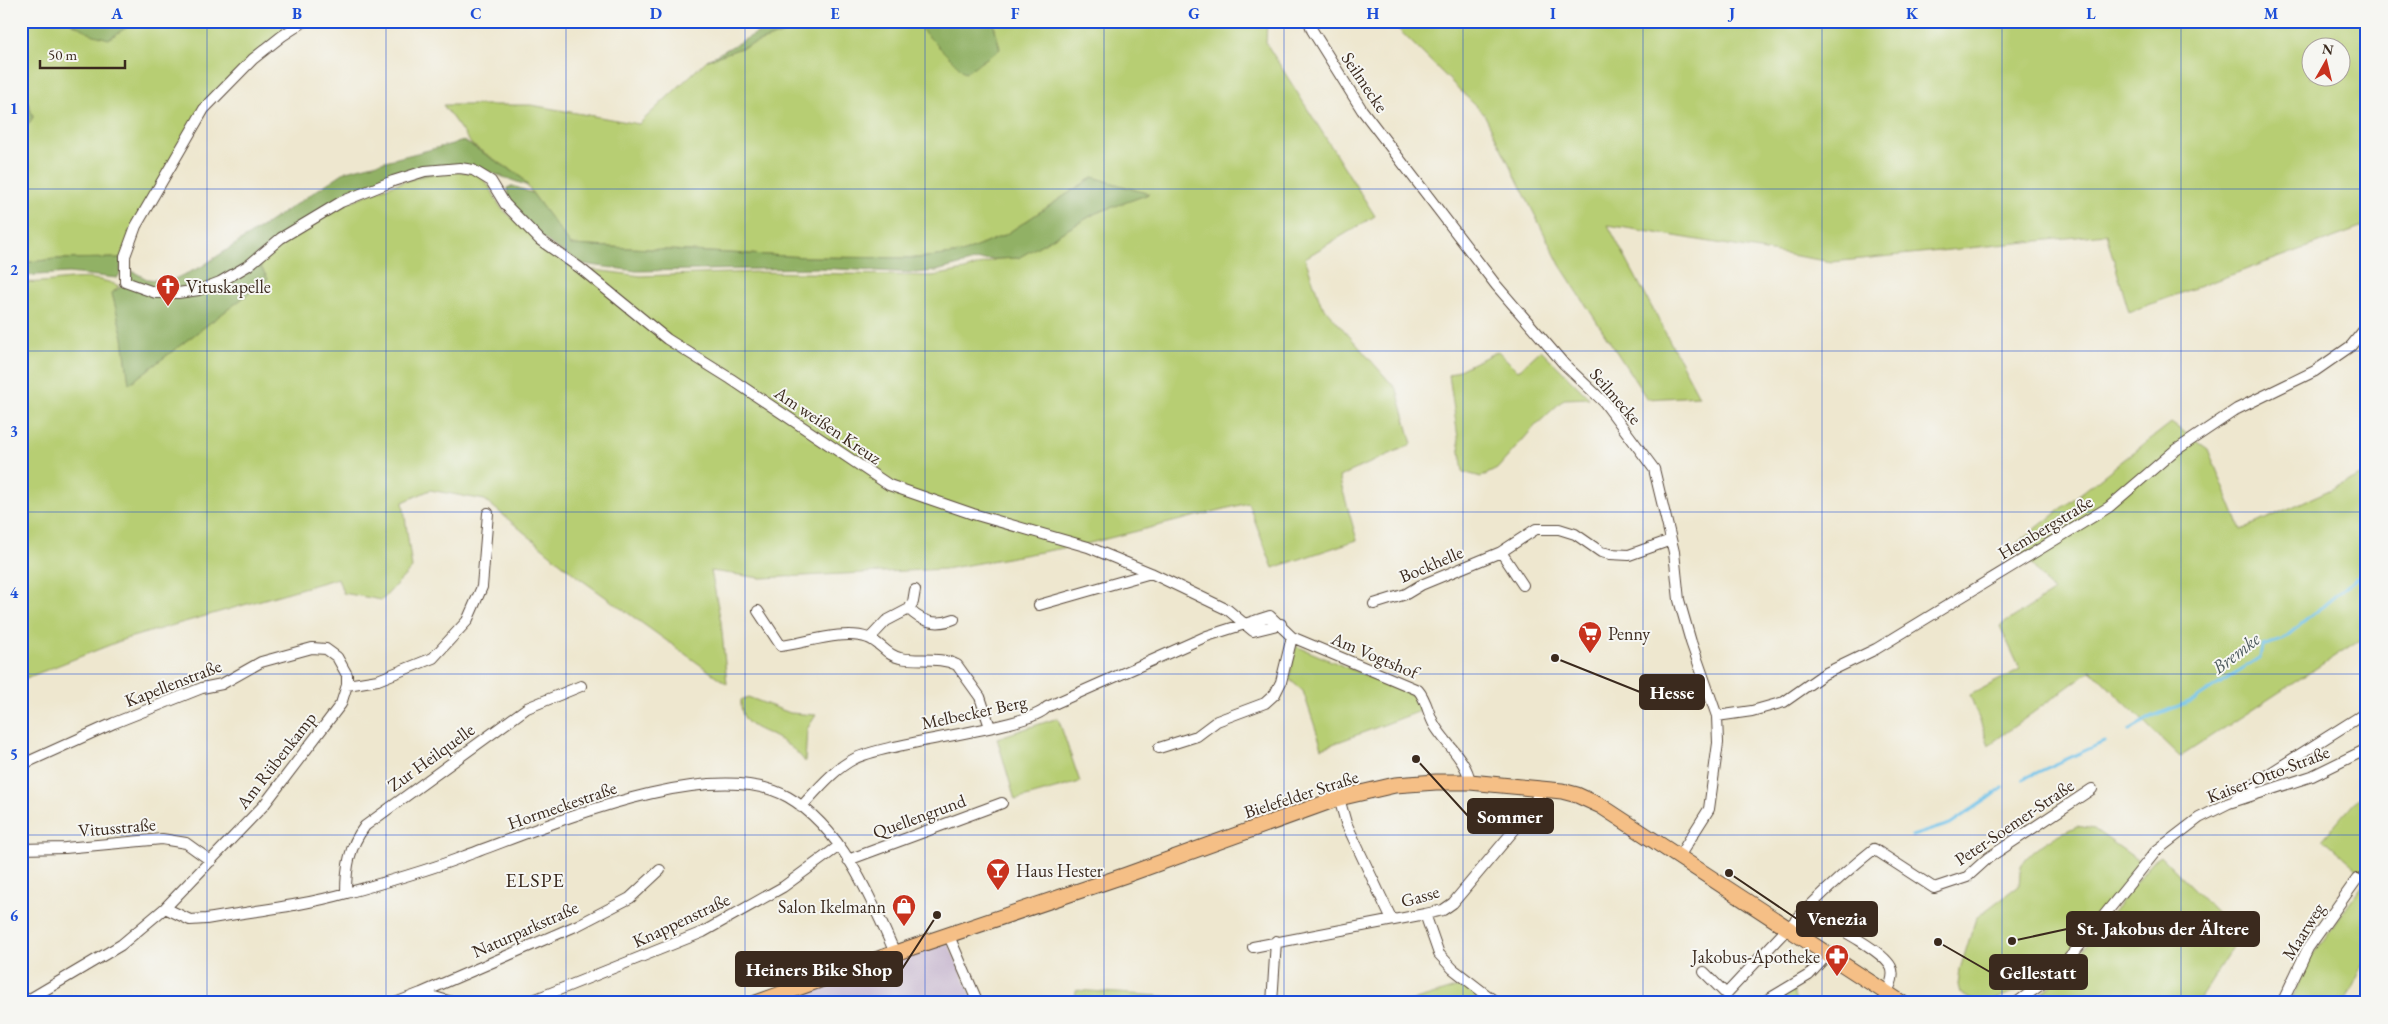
<svg xmlns="http://www.w3.org/2000/svg" width="2388" height="1024" font-family="'EB Garamond',serif">
	<style>
		.industrial { fill: #ccbed3 }
		.green { fill: #b7ce73; stroke: #797c48; fill-rule: evenodd }
		.forest { fill: #91b165; stroke: #666e42 }
		.lines { fill: none; stroke-linecap: round; stroke-linejoin: round }
		.stream { stroke: #6fc3eb; stroke-width: 3 }
		.street-casing { stroke: #564639; stroke-width: 12 }
		.primary-casing { stroke: #564639; stroke-width: 17 }
		.street { stroke: #fff; stroke-width: 10 }
		.primary { stroke: #f5bf86; stroke-width: 15 }
		.grid { fill: none; stroke: #1d4ed8; stroke-width: 1; stroke-opacity: 0.55 }
		.labels { text-anchor: middle; dominant-baseline: central; stroke-width: 4; stroke-linejoin: round; paint-order: stroke }
		.street-label { font-size: 18px; fill: #3b2a1e; stroke: #f6f6f2 }
		.poi-label { font-size: 18px; fill: #3b2a1e; stroke: #f6f6f2; text-anchor: start }
		.water-label { font-size: 19px; font-style: italic; fill: #4b585c; stroke: #f6f6f2 }
		.quarter-label { font-size: 20px; letter-spacing: 1px; fill: #3b2a1e; stroke: #f6f6f2 }
		.leader { fill: none; stroke: #3b2a1e; stroke-width: 2 }
		.callout-dot { fill: #3b2a1e; stroke: #f6f6f2; stroke-width: 2 }
		.callout { fill: #3b2a1e; stroke: #3b2a1e; stroke-width: 2 }
		.callout-label { font-size: 19px; text-anchor: middle; font-weight: bold; fill: #fff }
		.neatline { fill: none; stroke: #1d4ed8; stroke-width: 2 }
		.grid-label { font-size: 16px; text-anchor: middle; font-weight: bold; fill: #1d4ed8 }
	</style>
	<rect width="100%" height="100%" fill="#f6f6f2"/>
	<filter id="ink" filterUnits="userSpaceOnUse"><feTurbulence type="fractalNoise" baseFrequency=".02" numOctaves="2"/><feDisplacementMap in="SourceGraphic" scale="10" xChannelSelector="R" yChannelSelector="G"/><feConvolveMatrix kernelMatrix="1 2 1 2 8 2 1 2 1" color-interpolation-filters="sRGB"/></filter>
	<filter id="wash" filterUnits="userSpaceOnUse"><feTurbulence type="fractalNoise" baseFrequency=".0096" numOctaves="4" result="noise"/><feDisplacementMap in="SourceGraphic" scale="20" xChannelSelector="R" yChannelSelector="G"/><feGaussianBlur stdDeviation="1.12" result="paint"/><feColorMatrix in="noise" values="0 0 0 0 0 0 0 0 0 0 0 0 0 0 0 0 0 1.4 0 .05"/><feComposite in="paint" operator="in"/></filter>
	<g filter="url(#wash)">
		<rect width="100%" height="100%" fill="#eee7cf"/>
		<path class="industrial" d="M948,943L975,1003H772Z"/>
		<path class="green" d="M21,21H68L79,27L130,25L131,21H299L217,90L121,258L55,259L21,263V135L33,117L21,83Z
			M818,21H913L965,73L1000,49L993,21H1267L1266,43L1375,216L1305,258L1321,304L1397,390L1412,444L1339,477L1357,540L1273,568L1248,503L1086,544L945,569L761,578L711,571L721,622L727,684L579,578L485,500L430,490L403,502L412,568L382,600L343,593L338,578L125,639L21,680V282C56,285 84,270 119,286L112,293L123,337L129,384L268,279L257,260C271,250 286,238 300,228C333,207 443,156 479,176C491,183 495,201 503,210L581,274L594,270L641,276L759,272L933,276L965,270L997,259L1018,258L1096,213L1148,194L1093,177L1005,235L962,253L919,258L807,257L570,245L520,176L472,145L443,105H531L639,124L707,60Z
			M1390,21H2367V228L2366,226L2129,312L2106,234L1832,262L1608,225L1699,396L1647,399L1560,265L1484,114ZM2310,48H2340V78H2310Z
			M1541,350L1589,398L1564,399L1535,426L1497,469L1481,477L1463,472L1449,375L1498,351L1518,371Z
			M2171,423L2208,449L2241,530L2367,473V635L2180,757L2091,670L1989,745L1970,695L2020,669L2000,626L2053,592L2016,544Z
			M1296,646L1419,698L1423,710L1322,748L1303,691L1289,679Z
			M748,697L790,713L816,715L807,729L805,762C798,751 783,741 771,735C753,727 740,723 741,700Z
			M1058,718L1080,782L1015,800L997,738Z
			M2361,795L2367,801V878L2323,839Z
			M2077,826L2094,829L2142,863L2065,958L2029,986L1992,1001L1971,1000L1960,993L1958,985L1960,969L1976,918L2019,885C2020,879 2019,870 2022,865C2029,849 2061,833 2077,826Z
			M2161,856L2240,936L2197,1003H2029L2054,983L2073,962L2152,862Z
			M2367,879V957L2345,1003H2289L2314,953Z
			M1465,985L1490,1003H1406Z
			M1793,988L1796,1003H1763Z
			M1076,990L1255,1003H1075Z"/>
		<path class="forest" d="M68,21H131L130,25L109,39L94,35Z
			M779,21H818L707,60Z
			M913,21H993L1000,49L965,73Z
			M21,83L33,117L21,135Z
			M464,141L520,176L528,186L473,166L378,183L254,256L268,279L129,384L123,337L112,293L130,280L132,271L147,279L170,281L201,267L346,171Z
			M1093,177L1149,194L1096,213L1018,258L978,260L936,271L916,273L818,268L636,271L583,264L558,249L539,235L509,199L507,188L513,186L532,193L571,245L807,257L919,258L962,253L1005,235Z
			M121,258L120,274L117,278L68,273L21,276V263L55,259Z"/>
		<g class="lines">
			<path class="stream" d="M2129,730L2153,716L2196,699L2260,657L2262,646L2282,640L2364,572L2367,560
				M2023,779L2104,742
				M1912,836L1950,824L2003,788
				M1724,1003V1002"/>
		</g>
	</g>
	<g filter="url(#ink)">
		<g class="lines">
			<g class="street-casing">
				<path id="street" d="M305,21L282,36L253,59L204,109L136,226L125,256V282L156,293H178L199,290L220,282L249,265L281,238L341,202L393,181L425,171L460,168L473,170L491,181L505,204L540,240L580,268L667,339L731,379L889,485L973,514L1088,547L1151,573L1228,610L1253,631L1281,624
					M1309,21L1312,30L1362,110L1496,285L1564,364L1604,402L1654,469L1674,552L1679,600L1691,642L1717,716L1718,743L1709,809L1678,858
					M1501,552L1523,585
					M1374,604L1406,594L1421,585L1501,552L1536,529H1559L1575,534L1601,552L1610,554L1629,555L1671,540
					M1039,605L1151,573
					M909,609L913,602L915,590
					M758,611L781,646C806,643 844,629 868,638C880,642 887,656 900,658C919,662 939,656 957,665L980,697L990,727
					M870,638L886,621L909,609C921,622 937,626 954,619
					M1717,716L1752,711L1784,702L1824,674L1876,649L2109,507L2173,452L2237,409L2315,371L2351,346L2367,326
					M1159,748L1197,736L1217,721L1265,703L1275,694L1281,682L1292,637
					M21,765L114,723L202,688L222,684L261,662L312,648L326,649L337,657L347,675V685
					M1339,798L1346,823L1392,920
					M2236,798L2264,777L2367,712
					M801,807C817,790 834,769 854,759C890,741 1032,728 1047,707L1207,636L1270,616L1292,637L1418,690C1427,700 1428,715 1435,726C1446,744 1467,761 1470,782
					M21,849L65,848L162,839L186,843L211,861
					M848,860L1002,803
					M346,893C346,867 349,847 365,826L527,708L581,686
					M165,908L190,920L206,919C253,911 301,906 347,893C386,882 427,871 465,856C543,828 710,753 788,797C842,828 871,898 895,953
					M1804,910C1824,921 1881,948 1891,967C1895,975 1891,984 1887,992
					M1425,914L1439,954L1453,969L1497,1003
					M949,936L978,1003
					M1253,947L1425,914L1443,910L1453,903L1530,811L1537,797L1539,787
					M1704,972L1726,994C1774,943 1819,892 1874,849L1934,888L1967,877L1988,858L2092,789
					M421,993L455,1003
					M23,1003L121,945L165,908L264,805L341,704L347,685L378,680L433,658L467,621L482,587L488,513
					M395,1003L421,993L578,925L630,898L660,870
					M526,1003L703,932L783,887L839,846
					M1272,1003L1276,941
					M1762,1003L1809,975L1828,954
					M2016,1003L2050,978L2072,955L2156,851L2199,818L2229,803L2312,776L2367,749
					M2282,1003L2308,948L2357,879"/>
			</g>
			<g class="primary-casing">
				<path id="primary" d="M756,1003L895,953L1126,875L1339,798L1395,785L1436,782H1470L1562,791L1577,795L1601,806L1902,1003"/>
			</g>
			<use href="#street" class="street"/>
			<use href="#primary" class="primary"/>
		</g>
	</g>
	<path class="grid" d="M207,21V1003M386,21V1003M566,21V1003M745,21V1003M925,21V1003M1104,21V1003M1284,21V1003M1463,21V1003M1643,21V1003M1822,21V1003M2002,21V1003M2181,21V1003M21,189H2367M21,351H2367M21,512H2367M21,674H2367M21,835H2367"/>
	<defs>
		<g id="church-pin" transform="scale(1.25)"><path d="M0 17L-7.5 6A9.5 9.5 0 1 1 7.5 6Z" fill="#c8321e" stroke="#f6f6f2"/><path d="M-1.2-6h2.4v3.5h3.3v2.4h-3.3V6h-2.4V-.1h-3.3v-2.4h3.3Z" fill="#fff"/></g>
		<g id="supermarket-pin" transform="scale(1.25)"><path d="M0 17L-7.5 6A9.5 9.5 0 1 1 7.5 6Z" fill="#c8321e" stroke="#f6f6f2"/><path d="M-6-5.5h2.5l.6 2H6L4.5 2H-2.5L-4.4-4H-6ZM-1.5 3.2a1.3 1.3 0 1 0 .1 0ZM3 3.2a1.3 1.3 0 1 0 .1 0Z" fill="#fff"/></g>
		<g id="bar-pin" transform="scale(1.25)"><path d="M0 17L-7.5 6A9.5 9.5 0 1 1 7.5 6Z" fill="#c8321e" stroke="#f6f6f2"/><path d="M-6-5H6L.8 .8V4.5H3.5V6h-7V4.5H-.8V.8Z" fill="#fff"/></g>
		<g id="shop-pin" transform="scale(1.25)"><path d="M0 17L-7.5 6A9.5 9.5 0 1 1 7.5 6Z" fill="#c8321e" stroke="#f6f6f2"/><path d="M-5-2.5h2.3a2.7 3.5 0 0 1 5.4 0H5L5.5 6h-11ZM-1.5-2.5h3a1.5 2.3 0 0 0-3 0Z" fill="#fff"/></g>
		<g id="pharmacy-pin" transform="scale(1.25)"><path d="M0 17L-7.5 6A9.5 9.5 0 1 1 7.5 6Z" fill="#c8321e" stroke="#f6f6f2"/><path d="M-2-6h4v4h4v4h-4v4h-4v-4h-4v-4h4Z" fill="#fff"/></g>
	</defs>
	<g fill-rule="evenodd">
		<use href="#church-pin" x="168" y="286"/>
		<use href="#supermarket-pin" x="1590" y="633"/>
		<use href="#bar-pin" x="998" y="870"/>
		<use href="#shop-pin" x="904" y="906"/>
		<use href="#pharmacy-pin" x="1837" y="956"/>
	</g>
	<g class="labels">
		<g class="street-label">
			<text transform="translate(1365 82) rotate(56)">Seilmecke</text>
			<text transform="translate(1616 396) rotate(49)">Seilmecke</text>
			<text transform="translate(828 425) rotate(34)">Am weißen Kreuz</text>
			<text transform="translate(2045 527) rotate(-31)">Hembergstraße</text>
			<text transform="translate(1431 564) rotate(-23)">Bockhelle</text>
			<text transform="translate(1375 655) rotate(23)">Am Vogtshof</text>
			<text transform="translate(173 683) rotate(-21)">Kapellenstraße</text>
			<text transform="translate(974 712) rotate(-12)">Melbecker Berg</text>
			<text transform="translate(431 757) rotate(-36)">Zur Heilquelle</text>
			<text transform="translate(276 760) rotate(-52)">Am Rübenkamp</text>
			<text transform="translate(2268 774) rotate(-21)">Kaiser-Otto-Straße</text>
			<text transform="translate(1301 794) rotate(-18)">Bielefelder Straße</text>
			<text transform="translate(562 805) rotate(-19)">Hormeckestraße</text>
			<text transform="translate(919 816) rotate(-20)">Quellengrund</text>
			<text transform="translate(2014 822) rotate(-34)">Peter-Soemer-Straße</text>
			<text transform="translate(117 827) rotate(-5)">Vitusstraße</text>
			<text transform="translate(1420 896) rotate(-16)">Gasse</text>
			<text transform="translate(681 920) rotate(-25)">Knappenstraße</text>
			<text transform="translate(525 929) rotate(-24)">Naturparkstraße</text>
			<text transform="translate(2303 931) rotate(-58)">Maarweg</text>
		</g>
		<g class="poi-label">
			<text x="186" y="286">Vituskapelle</text>
			<text x="1608" y="633">Penny</text>
			<text x="1016" y="870">Haus Hester</text>
			<text x="886" y="906" text-anchor="end">Salon Ikelmann</text>
			<text x="1820" y="956" text-anchor="end">Jakobus-Apotheke</text>
		</g>
		<g class="water-label">
			<text transform="translate(2236 653) rotate(-38)">Bremke</text>
		</g>
		<g class="quarter-label">
			<text x="535" y="880">ELSPE</text>
		</g>
	</g>
	<path class="leader" d="M1555 658L1640 692M1416 759L1468 816M1729 873L1797 919M2012 941L2067 929M937 915L902 969M1938 942L1990 972"/>
	<g class="callout-dot">
		<circle cx="1555" cy="658" r="5"/>
		<circle cx="1416" cy="759" r="5"/>
		<circle cx="1729" cy="873" r="5"/>
		<circle cx="2012" cy="941" r="5"/>
		<circle cx="937" cy="915" r="5"/>
		<circle cx="1938" cy="942" r="5"/>
	</g>
	<g class="callout">
		<rect x="1640" y="675" width="64" height="34" rx="5"/>
		<rect x="1468" y="799" width="85" height="34" rx="5"/>
		<rect x="1797" y="902" width="80" height="34" rx="5"/>
		<rect x="2067" y="912" width="192" height="34" rx="5"/>
		<rect x="736" y="952" width="166" height="34" rx="5"/>
		<rect x="1990" y="955" width="97" height="34" rx="5"/>
	</g>
	<g class="callout-label">
		<text x="1672" y="699">Hesse</text>
		<text x="1510" y="823">Sommer</text>
		<text x="1837" y="925">Venezia</text>
		<text x="2163" y="935">St. Jakobus der Ältere</text>
		<text x="819" y="976">Heiners Bike Shop</text>
		<text x="2038" y="979">Gellestatt</text>
	</g>
	<rect width="2388" height="1024" fill="none" stroke="#f6f6f2" stroke-width="55"/>
	<g transform="translate(2326 62) rotate(8)"><circle r="24" fill="#f6f6f2" stroke="#aba49d"/>
	<path d="M0-4L9 19L0 12L-9 19Z" fill="#c8321e"/>
	<text y="-8" font-size="14" font-weight="bold" text-anchor="middle" fill="#3b2a1e">N</text>
	</g>
	<path d="M40 60v8h85v-8" fill="none" stroke="#3b2a1e" stroke-width="2.5"/>
	<text x="48" y="60" font-size="15" fill="#3b2a1e" stroke="#f6f6f2" stroke-width="4" paint-order="stroke">50 m</text>
	<rect x="28" y="28" width="2332" height="968" class="neatline"/>
	<g class="grid-label">
		<text x="117" y="19">A</text>
		<text x="297" y="19">B</text>
		<text x="476" y="19">C</text>
		<text x="656" y="19">D</text>
		<text x="835" y="19">E</text>
		<text x="1015" y="19">F</text>
		<text x="1194" y="19">G</text>
		<text x="1373" y="19">H</text>
		<text x="1553" y="19">I</text>
		<text x="1732" y="19">J</text>
		<text x="1912" y="19">K</text>
		<text x="2091" y="19">L</text>
		<text x="2271" y="19">M</text>
		<text x="14" y="114">1</text>
		<text x="14" y="275">2</text>
		<text x="14" y="437">3</text>
		<text x="14" y="598">4</text>
		<text x="14" y="760">5</text>
		<text x="14" y="921">6</text>
	</g>
</svg>
